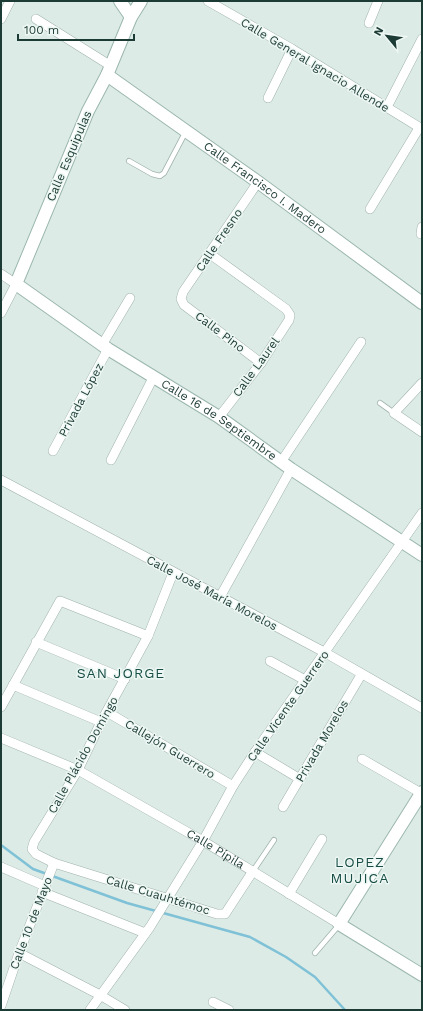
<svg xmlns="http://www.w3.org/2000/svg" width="423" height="1011" font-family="'Work Sans',sans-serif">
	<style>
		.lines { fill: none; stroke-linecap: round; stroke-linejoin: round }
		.stream { stroke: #7fc1d6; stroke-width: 2.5 }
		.lane-casing { stroke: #a0b3ad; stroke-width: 6 }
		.street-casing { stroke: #a0b3ad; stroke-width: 10 }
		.secondary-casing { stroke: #9bb7af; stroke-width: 14 }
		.lane { stroke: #fff; stroke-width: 4.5 }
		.street { stroke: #fff; stroke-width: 9 }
		.secondary { stroke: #fff; stroke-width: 12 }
		.labels { text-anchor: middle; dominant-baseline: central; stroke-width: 3; stroke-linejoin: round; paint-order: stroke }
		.street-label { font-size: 12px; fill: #1d3b35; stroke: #edf7f3 }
		.quarter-label { font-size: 14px; letter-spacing: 1px; fill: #184e46; stroke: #edf7f3 }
	</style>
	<rect width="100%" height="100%" fill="#ddebe6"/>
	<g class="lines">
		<path class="stream" d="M1,845L33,869L127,903L250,937L286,957L315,977L345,1010"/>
		<g class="lane-casing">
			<path id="lane" d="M129,161L152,174L160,176L164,173L185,133
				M380,403L394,413
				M253,871L274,840
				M315,953L339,925"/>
		</g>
		<g class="street-casing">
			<g id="street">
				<path d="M208,1L292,49L422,129"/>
				<path d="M1,19L10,1"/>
				<path d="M36,19L111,66"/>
				<path d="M369,23L378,1"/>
				<path d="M268,98L292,49"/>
				<path d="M387,107L422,39"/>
				<path d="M258,182L183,292L181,299L184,305L261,363"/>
				<path d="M370,209L419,128"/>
				<path d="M421,234L422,227"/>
				<path d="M210,254L286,309L290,315L289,320L261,363L219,417"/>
				<path d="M1,274L16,284L1,313"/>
				<path d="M102,345L130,298"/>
				<path d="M422,383L394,413L422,432"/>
				<path d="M53,451L108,349"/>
				<path d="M111,460L153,378"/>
				<path d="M281,462L361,342"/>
				<path d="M1,480L324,652L422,708"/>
				<path d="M173,573L148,636L101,722L78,770L34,842L32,849L36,854L54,863L217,914H225L253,871"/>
				<path d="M220,597L291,469"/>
				<path d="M36,642L125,679"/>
				<path d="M270,661L305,680"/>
				<path d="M13,685L101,722"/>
				<path d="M1,707L60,601L148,636"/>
				<path d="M107,712L233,786"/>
				<path id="s1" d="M1,738L78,770L203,841L339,924"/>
				<path d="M255,752L300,779"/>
				<path d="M362,759L421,793"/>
				<path d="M283,807L361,675"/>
				<path d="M1,867L45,886"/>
				<path d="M42,892L145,933"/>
				<path d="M289,894L322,839"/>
				<path d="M19,953L100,995L125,1010"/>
				<path d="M213,1002L229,1010"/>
				<path d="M1,1006L19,953L54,863"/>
				<path d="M90,1010L150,927L203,841L233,786L255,752L422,513"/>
			</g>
		</g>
		<g class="secondary-casing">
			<g id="secondary">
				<path d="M120,1L131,17"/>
				<path id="s2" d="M141,1L131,17L107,75L88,111L16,284L108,349L219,417L291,469L422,555"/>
				<path id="s3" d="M107,75L258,182L422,303"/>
				<path d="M422,792L339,924L422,975"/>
			</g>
		</g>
		<use href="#lane" class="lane"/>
		<use href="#street" class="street"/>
		<use href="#secondary" class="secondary"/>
	</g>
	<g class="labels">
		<g class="street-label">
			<text transform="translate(315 65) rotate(31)">Calle General Ignacio Allende</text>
			<text transform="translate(69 156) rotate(-67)">Calle Esquipulas</text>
			<text stroke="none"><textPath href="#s3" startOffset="194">Calle Francisco I. Madero</textPath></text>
			<text transform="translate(219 240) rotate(-56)">Calle Fresno</text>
			<text transform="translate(220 332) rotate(37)">Calle Pino</text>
			<text transform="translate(256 367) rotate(-54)">Calle Laurel</text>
			<text transform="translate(81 400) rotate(-62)">Privada López</text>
			<text stroke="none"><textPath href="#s2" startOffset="554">Calle 16 de Septiembre</textPath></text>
			<text transform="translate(212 593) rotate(28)">Calle José María Morelos</text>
			<text transform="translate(288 706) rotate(-55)">Calle Vicente Guerrero</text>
			<text transform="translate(322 741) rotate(-60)">Privada Morelos</text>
			<text transform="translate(170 749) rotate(31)">Callejón Guerrero</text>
			<text transform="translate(83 755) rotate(-61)">Calle Plácido Domingo</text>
			<text stroke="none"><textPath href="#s1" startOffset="242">Calle Pípila</textPath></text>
			<text transform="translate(158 895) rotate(17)">Calle Cuauhtémoc</text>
			<text transform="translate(31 923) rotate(-69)">Calle 10 de Mayo</text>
		</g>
		<g class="quarter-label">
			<text x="121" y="673">SAN JORGE</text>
			<text x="360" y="862">LOPEZ<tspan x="360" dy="16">MUJICA</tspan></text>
		</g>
	</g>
	<rect width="423" height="1011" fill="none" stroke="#1d3b35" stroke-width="4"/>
	<g transform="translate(387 36) rotate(299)" stroke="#edf7f3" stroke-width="3" paint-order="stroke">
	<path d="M0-3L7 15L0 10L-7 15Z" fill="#1d3b35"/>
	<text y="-6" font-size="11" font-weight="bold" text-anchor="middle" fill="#1d3b35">N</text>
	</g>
	<path d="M18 34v6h116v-6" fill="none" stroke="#1d3b35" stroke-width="2"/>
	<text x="24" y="34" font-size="12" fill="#1d3b35" stroke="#edf7f3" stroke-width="3" paint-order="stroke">100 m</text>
</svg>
